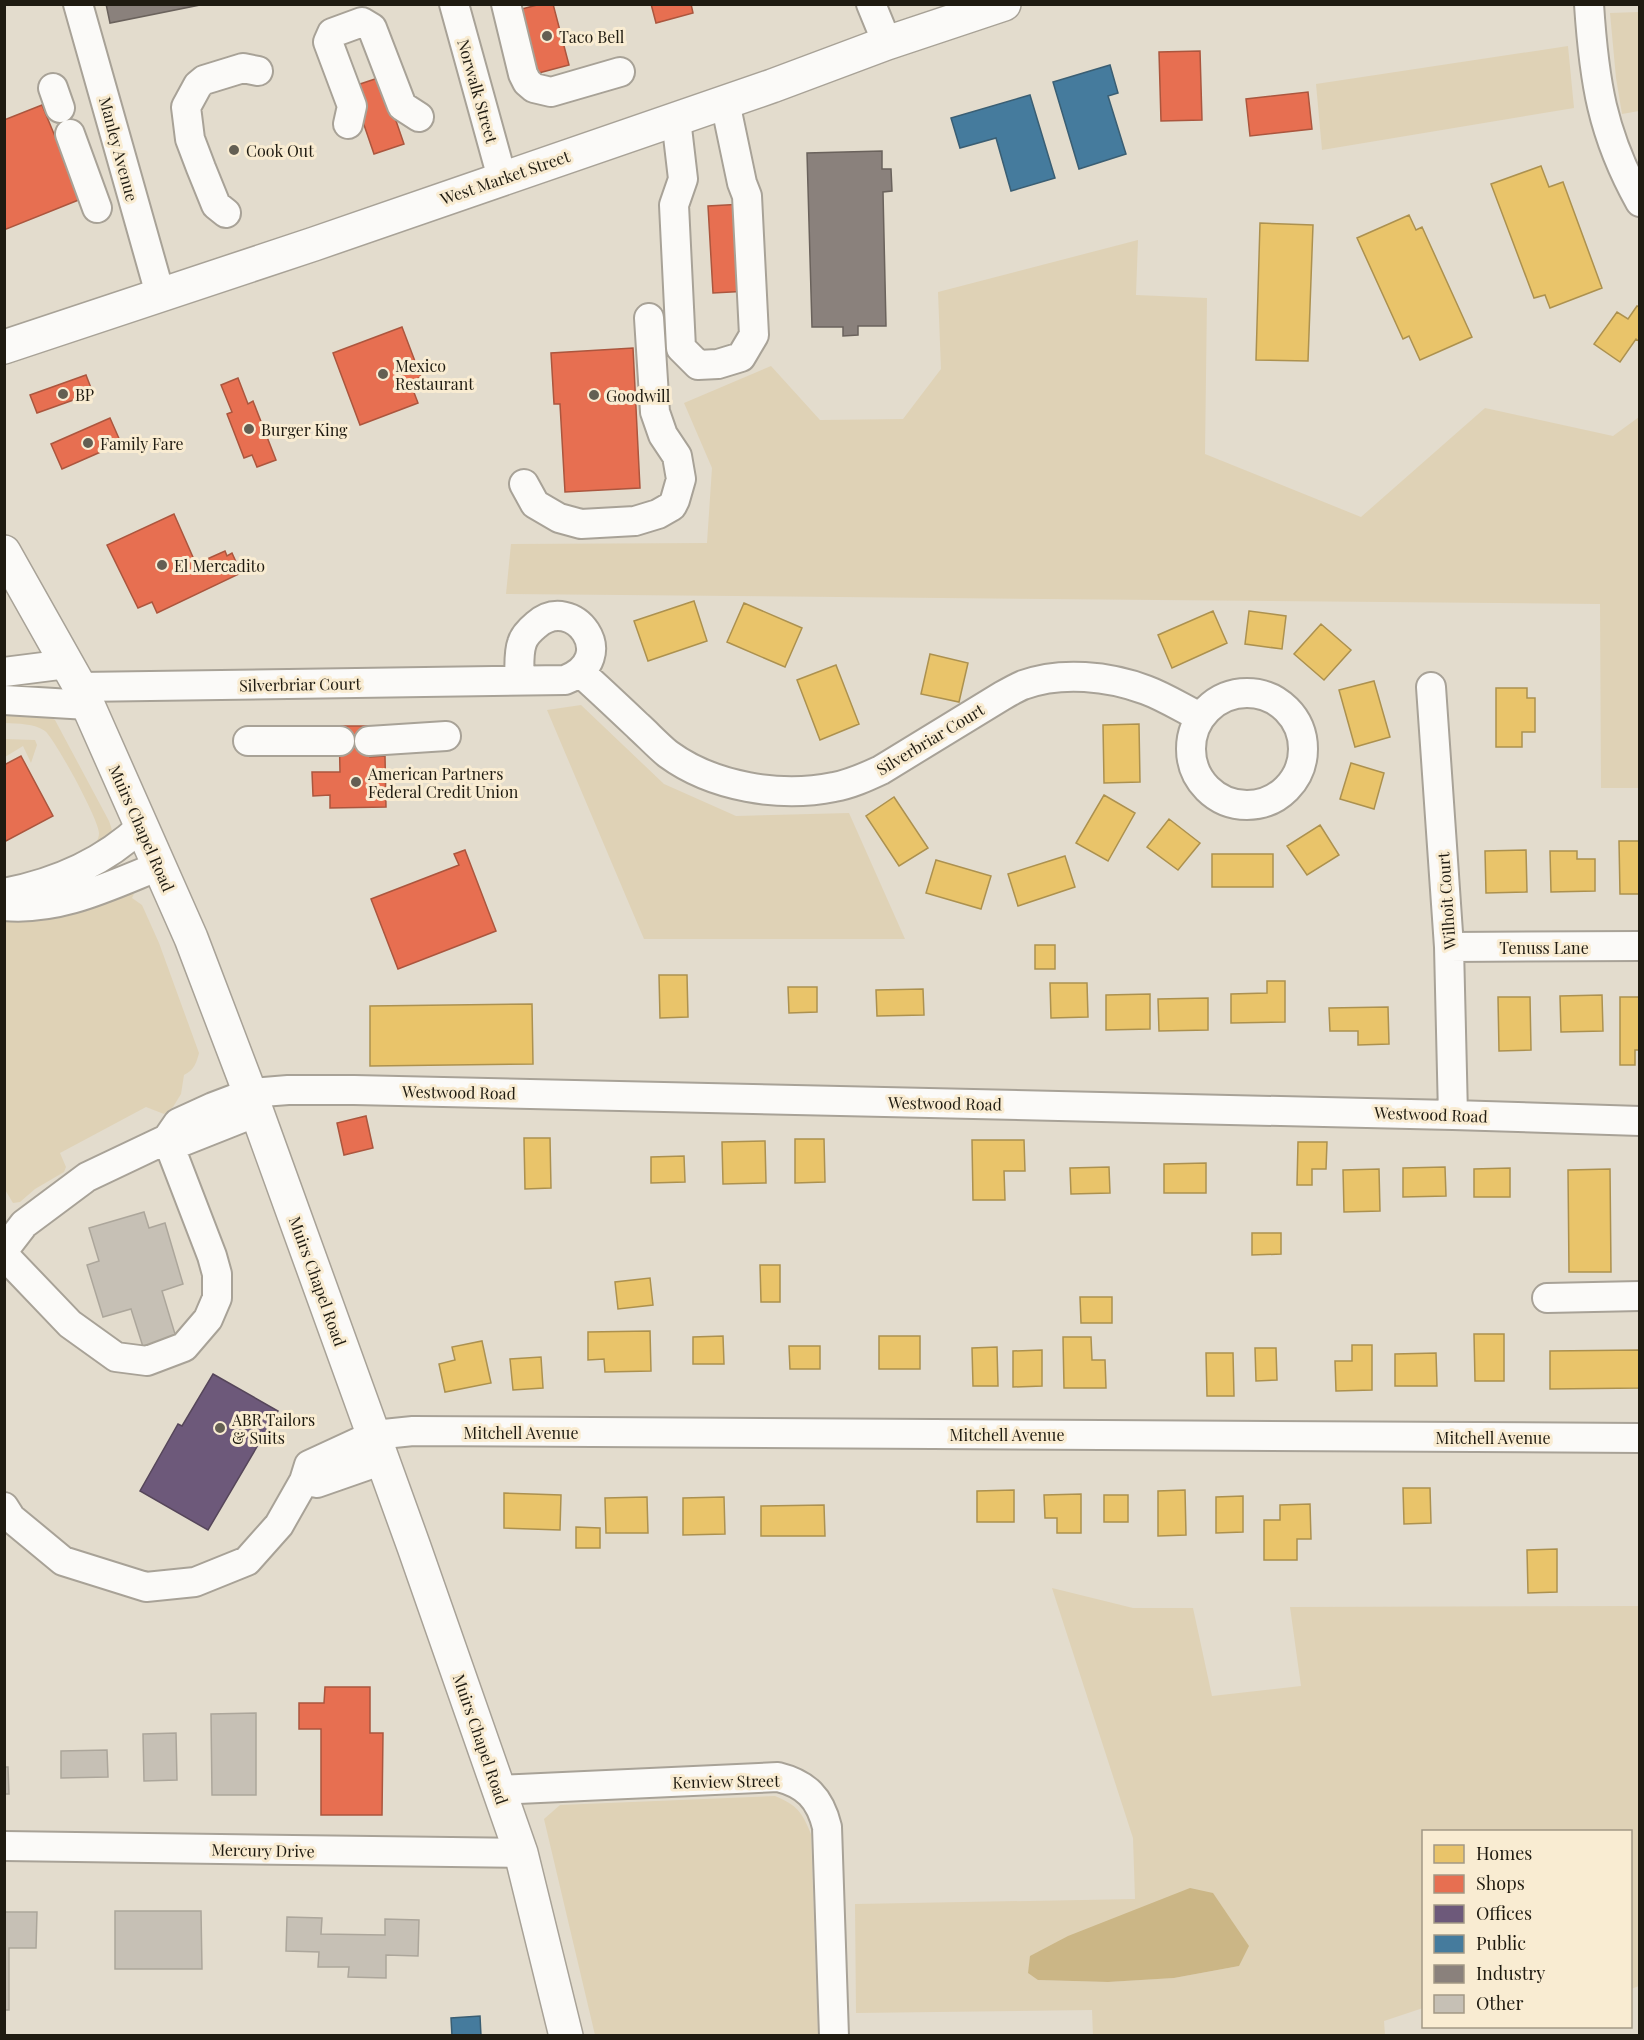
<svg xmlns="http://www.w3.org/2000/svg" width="1644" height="2040" font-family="'Playfair Display',serif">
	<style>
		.green { fill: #dfd2b6; fill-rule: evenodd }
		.water { fill: #cbb686 }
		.homes { fill: #e9c46a; stroke: #ac914f; stroke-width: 1.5 }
		.shops { fill: #e76f51; stroke: #ab563e; stroke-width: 1.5 }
		.offices { fill: #6d597a; stroke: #56465a; stroke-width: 1.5 }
		.public { fill: #457b9d; stroke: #3a5e73; stroke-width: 1.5 }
		.industry { fill: #8a817c; stroke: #6a625c; stroke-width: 1.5 }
		.building { fill: #c6c0b5; stroke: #aca69b; stroke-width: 1.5 }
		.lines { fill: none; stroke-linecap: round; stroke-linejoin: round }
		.minor-casing { stroke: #a8a297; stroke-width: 32 }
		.major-casing { stroke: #a8a297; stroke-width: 36 }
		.minor { stroke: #fbfaf8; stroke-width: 28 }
		.major { stroke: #fbfaf8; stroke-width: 33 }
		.poi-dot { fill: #645f53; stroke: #f9ecd2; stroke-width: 2 }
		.labels { text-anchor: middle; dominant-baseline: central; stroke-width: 6; stroke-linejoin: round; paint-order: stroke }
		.poi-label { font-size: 16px; fill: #1f1b11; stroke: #f9ecd2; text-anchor: start }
		.street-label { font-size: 16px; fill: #1f1b11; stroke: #f9ecd2 }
	</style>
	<rect width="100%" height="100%" fill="#e3dccd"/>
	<path class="green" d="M1639,12V111L1622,114L1616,78L1610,13Z
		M1568,46L1574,108L1322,150L1316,84Z
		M1138,240L1136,295L1207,298L1205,454L1361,517L1485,408L1613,436L1639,417V788H1601L1600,604L506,594L511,544L707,543L712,468L684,403L771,366L820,420L903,419L941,369L938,292Z
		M581,705L664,784L736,816L849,813L905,939H644L547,710Z
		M5,713C21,714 41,711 55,720L109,821C111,827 114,833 111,839C99,864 31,884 5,885V878L40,871L91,849C95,844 99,840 99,833C99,820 55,739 45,731C34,723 18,724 5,723Z
		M5,739L35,740L37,745L31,763L23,746L5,757Z
		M129,893L134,894L132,898L142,905L159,943L199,1053C196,1064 194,1070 184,1075L181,1094L173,1107L164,1114L146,1107L60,1153L66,1167L64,1172L35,1189L20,1202L13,1203L4,1188V918Z
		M1052,1588L1133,1608H1193L1212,1696L1301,1686L1290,1607L1639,1606V1986L1631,1989L1630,1832H1424L1423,2008L1384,2021L1385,2035L1093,2036L1092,2010L856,2013L855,1904L1135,1899L1133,1838ZM1239,1966L1174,1978L1108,1982L1038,1980Z
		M775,1796C798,1806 802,1812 811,1834L818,2035H595L544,1819L560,1805Z"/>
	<path class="water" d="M1190,1888L1213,1893L1249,1946L1239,1966L1174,1978L1108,1982L1038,1980L1028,1973L1030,1956L1068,1936Z"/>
	<path class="homes" d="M1541,166L1549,187L1563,182L1602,288L1550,308L1545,295L1534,298L1491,184Z
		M1409,215L1416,230L1422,227L1472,337L1420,360L1409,336L1403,339L1357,238Z
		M1260,223L1313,225L1308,361L1256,360Z
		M1637,306L1640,307V342L1636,339L1620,362L1594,344L1617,312L1628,319Z
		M694,601L707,641L648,661L634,621Z
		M744,603L802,628L785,667L727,642Z
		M1213,611L1227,643L1172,668L1158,635Z
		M1249,611L1286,616L1282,649L1245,644Z
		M1321,624L1351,650L1324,680L1294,654Z
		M930,654L968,663L959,702L921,694Z
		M836,665L859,724L820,740L797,680Z
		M1374,681L1390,737L1355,747L1339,690Z
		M1496,688H1527V698H1535V732H1522V747H1496Z
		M1139,724L1140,782L1104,783L1103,725Z
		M1351,763L1384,773L1374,809L1340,799Z
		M1104,795L1135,813L1108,861L1076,843Z
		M894,797L928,848L899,866L866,816Z
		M1169,819L1200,843L1178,870L1147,847Z
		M1320,825L1339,855L1307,875L1287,846Z
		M1619,841H1640V894H1620Z
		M1526,850L1527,892L1486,893L1485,851Z
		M1550,851H1577V859H1595V891L1551,892Z
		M1212,854H1273V887H1212Z
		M1065,856L1075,887L1018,906L1008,874Z
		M936,860L991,876L981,909L926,893Z
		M1035,945H1055V969H1035Z
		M659,975H687L688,1017L660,1018Z
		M1267,981H1285V1022L1231,1023V994L1267,993Z
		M1050,983H1087L1088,1017L1051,1018Z
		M788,987H817V1012L789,1013Z
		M923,989L924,1015L877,1016L876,990Z
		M1150,994V1029L1106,1030V995Z
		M1602,995L1603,1031L1561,1032L1560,996Z
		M1498,997H1530L1531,1050L1499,1051Z
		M1620,997H1640V1050H1635V1065H1620Z
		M1208,998V1030L1159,1031L1158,999Z
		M532,1004L533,1064L370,1066V1006Z
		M1388,1007L1389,1044L1358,1045V1031H1330L1329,1008Z
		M524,1138H550L551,1188L525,1189Z
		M795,1139H824L825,1182L795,1183Z
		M972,1140H1024L1025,1171H1004L1005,1200H973Z
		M765,1141L766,1183L723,1184L722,1142Z
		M1298,1142H1327L1326,1169H1312V1185H1297Z
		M684,1156L685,1182L651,1183V1157Z
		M1206,1163V1193H1164V1164Z
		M1109,1167L1110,1193L1071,1194L1070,1168Z
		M1445,1167L1446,1196L1403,1197V1168Z
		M1510,1168V1197H1474V1169Z
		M1379,1169L1380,1211L1344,1212L1343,1170Z
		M1610,1169L1611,1272H1569L1568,1170Z
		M1252,1233H1281V1254L1252,1255Z
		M760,1265H780V1302H761Z
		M650,1278L653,1305L618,1309L615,1282Z
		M1080,1297H1112V1323H1081Z
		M650,1331L651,1371L605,1372L604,1359L588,1360V1332Z
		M1474,1334H1504V1381H1475Z
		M723,1336L724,1364H693V1337Z
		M879,1336H920V1369H879Z
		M1063,1337H1091L1092,1360H1105L1106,1388H1064Z
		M482,1341L491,1383L445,1392L439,1364L455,1360L452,1347Z
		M1352,1345H1372V1390L1336,1391L1335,1361H1352Z
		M789,1346H820V1369H790Z
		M997,1347L998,1386H973L972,1348Z
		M1255,1348H1276L1277,1380L1256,1381Z
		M1042,1350V1386L1013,1387V1351Z
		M1640,1350V1388L1550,1389V1351Z
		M1206,1353H1233L1234,1396H1207Z
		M1436,1353L1437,1386H1395V1354Z
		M541,1357L543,1388L513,1390L510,1359Z
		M1403,1488H1430L1431,1523L1404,1524Z
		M1014,1490V1522H977V1491Z
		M1185,1490L1186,1535L1158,1536V1491Z
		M504,1493L561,1495L560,1530L504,1528Z
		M1081,1494V1533H1057V1518H1045L1044,1495Z
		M1104,1495H1128V1522H1104Z
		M1243,1496V1532L1216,1533V1497Z
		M647,1497L648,1533H606L605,1498Z
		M724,1497L725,1534L683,1535V1498Z
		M1310,1504L1311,1539H1297V1560H1264V1520H1280V1505Z
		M824,1505L825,1536H761V1506Z
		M576,1527L600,1528V1548H576Z
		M1557,1549V1592L1528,1593L1527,1550Z"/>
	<path class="shops" d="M541,4H553L569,65L531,75L514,11Z
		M651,4H691L693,13L656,23Z
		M1200,51L1202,120L1161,121L1159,52Z
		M381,77L404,144L374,154L351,87Z
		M1308,92L1312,129L1250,136L1246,99Z
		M42,105L81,199L4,230V120Z
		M744,204L749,291L713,293L708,206Z
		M402,327L421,377L410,382L418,403L360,425L333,353Z
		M633,348L640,488L565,492L560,404H554L551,353Z
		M86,375L93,393L37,413L30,395Z
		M238,378L248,404L253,401L276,460L257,467L252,455L244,458L227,414L232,412L221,385Z
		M110,418L121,443L62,469L51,444Z
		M174,514L196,564L225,551L227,556L232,553L241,573L157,613L152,602L138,608L107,545Z
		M339,726H369L370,757L385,756L386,807L330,808V795L313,796L312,772H340Z
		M21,756L53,816L4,842V765Z
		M465,850L496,931L398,969L371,899L459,865L454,854Z
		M366,1116L373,1148L344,1155L337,1123Z
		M325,1687H370V1733H383L382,1815H321V1729H299V1703H324Z"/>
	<path class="offices" d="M213,1374L278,1411L208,1530L140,1491L178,1424L182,1426Z"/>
	<path class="public" d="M1110,65L1118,93L1108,96L1126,154L1079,169L1053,82Z
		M1030,95L1055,178L1011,191L996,138L960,148L951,118Z
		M480,2016L481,2036H452L451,2018Z"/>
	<path class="industry" d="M106,4H205L110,23Z
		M882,151V169H891L892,191L883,192L886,326H858V335L843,336V327H812L807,153Z"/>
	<path class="building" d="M144,1212L149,1228L165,1223L183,1284L162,1291L178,1344L145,1353L131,1309L103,1317L87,1265L99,1261L89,1228Z
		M256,1713V1795H212L211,1714Z
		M176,1733L177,1780L144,1781L143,1734Z
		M107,1750L108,1777L61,1778V1751Z
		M4,1767H8L9,1794H4Z
		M115,1911H201L202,1969H115Z
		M4,1912H37L36,1948H9V2010H4Z
		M287,1917L322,1918L321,1934L385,1935V1919L419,1920L418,1956L386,1955V1978L348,1977L349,1967H318L319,1952L286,1951Z"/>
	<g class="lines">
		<g class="minor-casing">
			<path id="minor" d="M78,4L160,294
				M454,4L502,178
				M506,4L523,74L527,82L534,88L551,92L620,72
				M871,4L887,43
				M1589,4C1594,81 1602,134 1640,202
				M53,88L60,108
				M676,119L683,179L674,205L681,348L698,365L718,364L741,357L754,335L747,196L742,183L725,102
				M348,124L352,106L328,42L332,33L362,22L372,28L402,106L419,117
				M70,134L97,208
				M226,213L216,205L201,168L190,139L186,107L198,85L204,80L243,68L258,71
				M524,484L535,504L559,518L581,524L635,521L658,514L672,506L675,500L681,479L677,456L663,435L655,412L649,318
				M4,672L67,664
				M581,673C600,690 619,708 638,726C648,735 657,745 668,754C713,787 780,798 834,787C851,784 866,777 881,770L1002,696C1009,692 1016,688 1023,685C1061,671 1109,676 1146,690C1165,697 1182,708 1200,717
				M80,687L565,680C622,658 573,592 536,625C530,630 524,636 522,643C518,654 520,668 519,680
				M1431,687L1449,947L1453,1115
				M1191 749a56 56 0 1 1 112 0a56 56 0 1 1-112 0Z
				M4,700L88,705
				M248,741H340
				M369,741L446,736
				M4,893C56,883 103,863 142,826
				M4,906C60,911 109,886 159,866
				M1449,947L1640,946
				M257,1112L184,1141L167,1139L178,1123L213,1107L250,1093L288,1090H354L1453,1115L1640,1121
				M4,1250L24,1224L87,1177L167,1139L212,1256L217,1274V1298L208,1319L184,1347L147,1361L116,1357L70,1324L4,1255
				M1547,1298L1640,1296
				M383,1460L317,1483L304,1481L309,1465L374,1435L413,1431L1640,1438
				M4,1507L11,1518L63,1561L146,1587L195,1582L247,1561L279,1525L304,1481
				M499,1790L778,1777C806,1784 820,1798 827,1827L834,2036
				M4,1846L521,1853"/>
		</g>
		<g class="major-casing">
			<path id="major" d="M4,347L314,244L772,86L887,43L1004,4
				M4,552L80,687L191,938L250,1093L414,1547L521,1853L566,2036"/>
		</g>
		<use href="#minor" class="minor"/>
		<use href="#major" class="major"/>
	</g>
	<g class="poi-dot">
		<circle cx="547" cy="36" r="6"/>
		<circle cx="234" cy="150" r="6"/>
		<circle cx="383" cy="374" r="6"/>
		<circle cx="63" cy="394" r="6"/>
		<circle cx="594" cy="395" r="6"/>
		<circle cx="249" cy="429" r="6"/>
		<circle cx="88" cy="443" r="6"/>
		<circle cx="162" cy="565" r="6"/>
		<circle cx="356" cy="782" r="6"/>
		<circle cx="220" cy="1428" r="6"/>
	</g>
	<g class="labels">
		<g class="poi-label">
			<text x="559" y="36">Taco Bell</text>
			<text x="246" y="150">Cook Out</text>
			<text x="395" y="365">Mexico<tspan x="395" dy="18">Restaurant</tspan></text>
			<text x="75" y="394">BP</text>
			<text x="606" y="395">Goodwill</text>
			<text x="261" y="429">Burger King</text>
			<text x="100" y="443">Family Fare</text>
			<text x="174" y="565">El Mercadito</text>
			<text x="368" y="773">American Partners<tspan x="368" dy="18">Federal Credit Union</tspan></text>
			<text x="232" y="1419">ABR Tailors<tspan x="232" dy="18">&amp; Suits</tspan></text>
		</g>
		<g class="street-label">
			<text transform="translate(478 91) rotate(74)">Norwalk Street</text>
			<text transform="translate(119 149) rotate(75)">Manley Avenue</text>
			<text transform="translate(505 177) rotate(-19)">West Market Street</text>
			<text transform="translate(300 684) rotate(-1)">Silverbriar Court</text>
			<text transform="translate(930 739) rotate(-31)">Silverbriar Court</text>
			<text transform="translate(142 828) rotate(66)">Muirs Chapel Road</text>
			<text transform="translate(1446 901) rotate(-94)">Wilhoit Court</text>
			<text x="1544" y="947">Tenuss Lane</text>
			<text transform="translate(459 1092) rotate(1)">Westwood Road</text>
			<text transform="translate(945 1103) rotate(1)">Westwood Road</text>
			<text transform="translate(1431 1114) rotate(2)">Westwood Road</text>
			<text transform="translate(318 1281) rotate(70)">Muirs Chapel Road</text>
			<text x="521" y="1432">Mitchell Avenue</text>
			<text x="1007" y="1434">Mitchell Avenue</text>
			<text x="1493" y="1437">Mitchell Avenue</text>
			<text transform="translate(481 1739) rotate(71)">Muirs Chapel Road</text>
			<text transform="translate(726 1781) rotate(-1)">Kenview Street</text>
			<text transform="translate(263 1850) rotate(1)">Mercury Drive</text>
		</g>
	</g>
	<rect width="1644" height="2040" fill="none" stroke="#1f1b11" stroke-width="12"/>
	<rect x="1422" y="1830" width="210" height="198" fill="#f9ecd2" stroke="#a29885" stroke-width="1.5"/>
	<rect x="1434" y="1845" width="30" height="18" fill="#e9c46a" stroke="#a29885" stroke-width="1.5"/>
	<text x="1476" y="1860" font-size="18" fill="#1f1b11">Homes</text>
	<rect x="1434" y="1875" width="30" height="18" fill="#e76f51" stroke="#a29885" stroke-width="1.5"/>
	<text x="1476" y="1890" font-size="18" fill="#1f1b11">Shops</text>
	<rect x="1434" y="1905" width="30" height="18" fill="#6d597a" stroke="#a29885" stroke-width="1.5"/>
	<text x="1476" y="1920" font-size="18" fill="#1f1b11">Offices</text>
	<rect x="1434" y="1935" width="30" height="18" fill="#457b9d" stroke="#a29885" stroke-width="1.5"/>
	<text x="1476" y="1950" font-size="18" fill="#1f1b11">Public</text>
	<rect x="1434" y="1965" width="30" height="18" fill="#8a817c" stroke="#a29885" stroke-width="1.5"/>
	<text x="1476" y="1980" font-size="18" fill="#1f1b11">Industry</text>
	<rect x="1434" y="1995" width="30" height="18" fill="#c6c0b5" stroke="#a29885" stroke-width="1.5"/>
	<text x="1476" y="2010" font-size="18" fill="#1f1b11">Other</text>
</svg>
